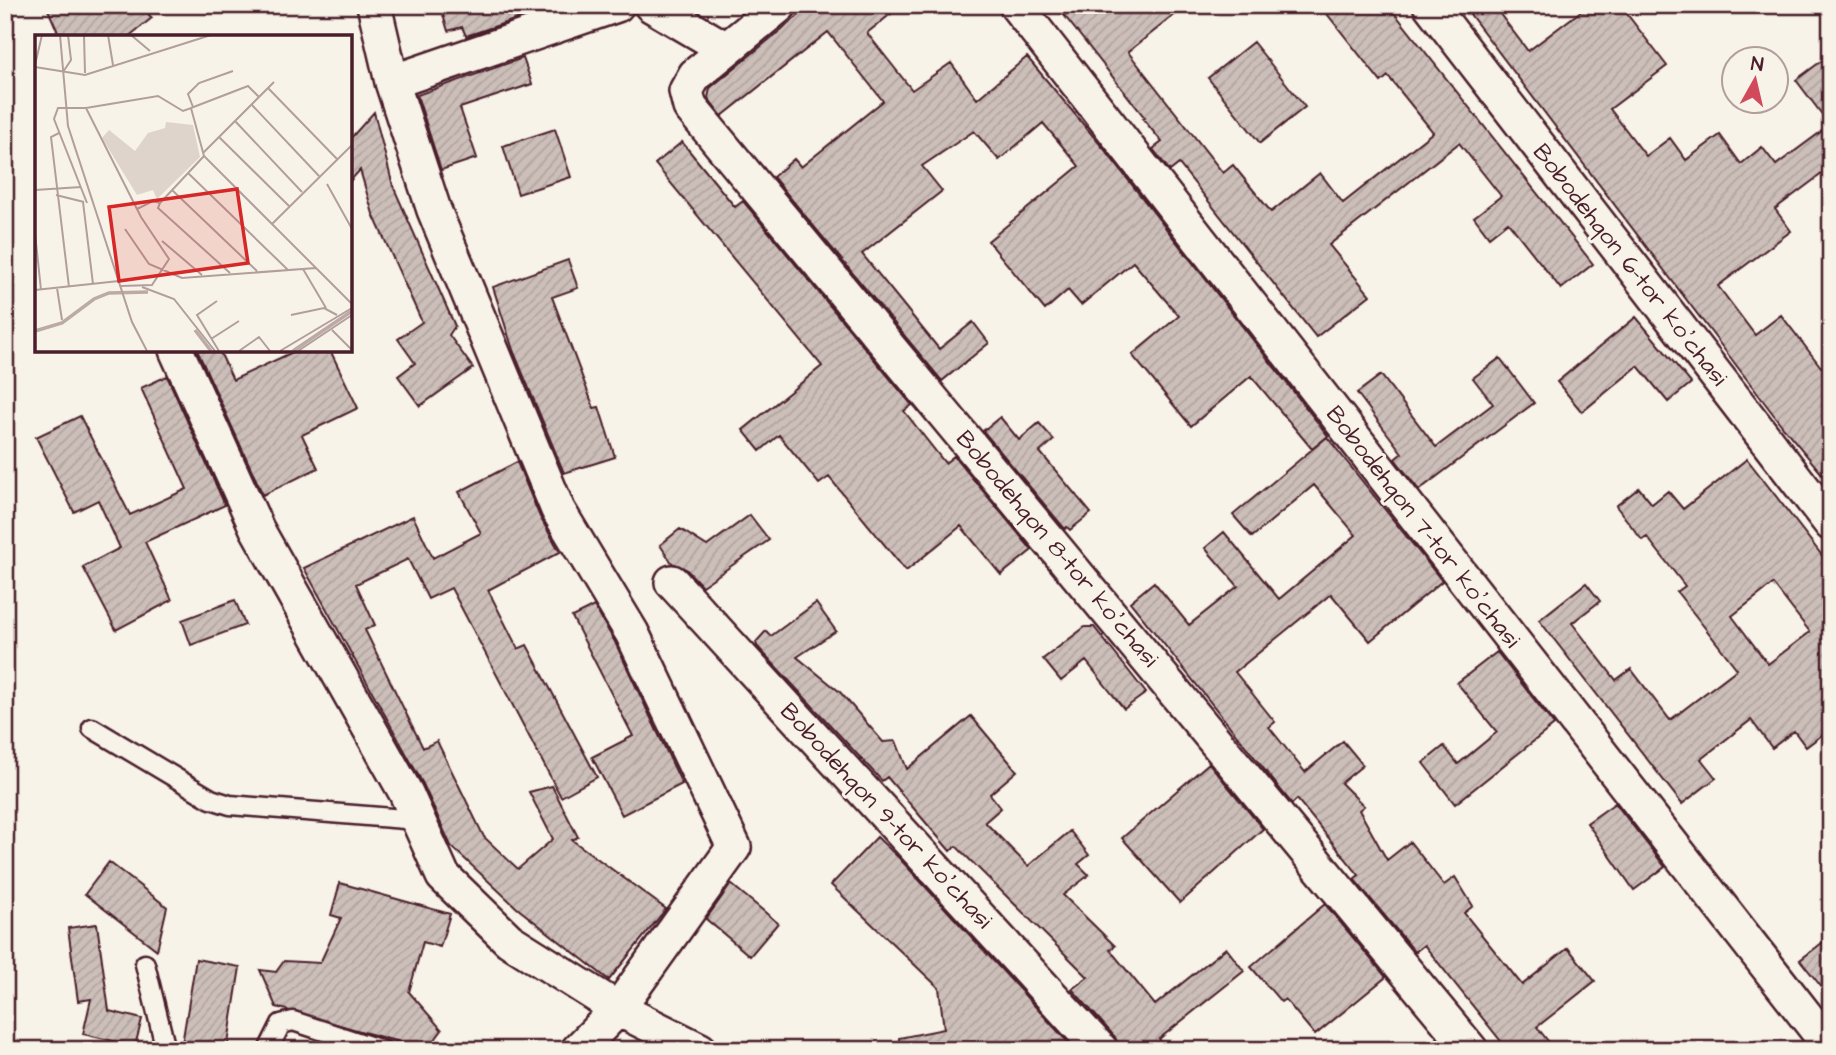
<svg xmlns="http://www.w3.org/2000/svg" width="1836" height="1055" font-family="'Architects Daughter',sans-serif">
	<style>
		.building { fill: url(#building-hatch); stroke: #4a1f2b; stroke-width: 2; fill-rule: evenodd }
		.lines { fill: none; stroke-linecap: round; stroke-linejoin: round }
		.service-casing { stroke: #4a1f2b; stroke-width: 23 }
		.minor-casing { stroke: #4a1f2b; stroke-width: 38 }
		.service { stroke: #f7f3e8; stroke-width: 18 }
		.minor { stroke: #f7f3e8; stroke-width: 33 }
		.labels { text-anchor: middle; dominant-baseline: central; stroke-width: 6; stroke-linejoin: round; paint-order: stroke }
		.street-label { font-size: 24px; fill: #4a1f2b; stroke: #f7f3e8 }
		.inset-river { fill: none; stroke: #bcaaa7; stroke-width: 3.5 }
		.inset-road { fill: none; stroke: #b29e9c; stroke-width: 2 }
		.view { fill: #d62828; fill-opacity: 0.15; stroke: #d62828; stroke-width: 3.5 }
		.inset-edge { fill: none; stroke: #4a1f2b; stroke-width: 3.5 }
	</style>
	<defs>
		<pattern id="building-hatch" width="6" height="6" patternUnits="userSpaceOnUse" patternTransform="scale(1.75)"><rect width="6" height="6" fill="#ccbfb9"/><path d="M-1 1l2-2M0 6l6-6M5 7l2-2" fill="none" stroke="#b1a49f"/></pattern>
	</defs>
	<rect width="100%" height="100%" fill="#f7f3e8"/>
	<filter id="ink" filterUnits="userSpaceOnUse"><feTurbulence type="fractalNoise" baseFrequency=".0143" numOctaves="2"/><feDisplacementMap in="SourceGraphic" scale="14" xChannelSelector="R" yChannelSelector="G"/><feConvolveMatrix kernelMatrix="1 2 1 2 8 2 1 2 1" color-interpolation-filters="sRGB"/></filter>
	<g filter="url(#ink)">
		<path class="building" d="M46,5H140L152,18L128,37H60Z
			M440,5H553V7L466,36L462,27L448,31Z
			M807,5H902L867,33L912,90L951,63L977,99L1027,57L1104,149L1328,436L1312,449L1251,376L1191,426L1132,355L1179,316L1133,262L1081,305L1068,290L1045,310L988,241L1079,166L1043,123L999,160L974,131L922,166L942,191L862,254L939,349L973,322L989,343L942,381L773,177L794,159L801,167L883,101L828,32L722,116L708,98L710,88L809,7Z
			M1056,5H1187L1128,52L1223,173L1233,165L1271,212L1320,173L1343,203L1433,132L1388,76L1381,82L1320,5H1388L1593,264L1561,289L1508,222L1489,237L1474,217L1501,196L1459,143L1329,245L1370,295L1316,337L1179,164L1170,171L1153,149L1162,142L1143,119L1145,118Z
			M1463,5H1493L1528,51L1589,5H1620L1667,66L1610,109L1646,156L1670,138L1686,160L1720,135L1741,164L1762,147L1776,165L1830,125L1796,80L1831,54V167L1775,209L1791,231L1718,286L1755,335L1781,315L1821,367L1831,360V485L1783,427Z
			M1253,42L1305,107L1260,143L1208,78Z
			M523,58L532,84L460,108L477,158L441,170L417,95Z
			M374,112L393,186L455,326L449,335L473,368L420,406L398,376L415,363L398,339L422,322L373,214L360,170L350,181V139Z
			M555,129L571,177L518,194L503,146Z
			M682,142L735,207L743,201L912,405L904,411L945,463L954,456L1032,550L1001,575L961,526L906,571L829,477L819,484L779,435L760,451L743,430L822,366L655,164Z
			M568,260L578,288L552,297L594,408L599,407L615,457L564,473L513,350L493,287Z
			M1636,317L1691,383L1668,402L1638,366L1582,412L1557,382Z
			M197,350H219L233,380L297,350H330L358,408L302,435L318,468L263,495Z
			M1500,358L1534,403L1419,490L1395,459L1402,453L1357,393L1381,375L1436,447L1493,404L1473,378Z
			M167,376L225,505L145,542L172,600L116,630L83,567L120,548L98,500L74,512L36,437L80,416L130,515L187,489L141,388Z
			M1000,417L1019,440L1039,423L1054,440L1040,452L1091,513L1070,530L1067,527L1065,529L983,431Z
			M1327,437L1442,581L1370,641L1331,594L1235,672L1275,722L1269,727L1305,772L1343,741L1363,765L1341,783L1364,806L1359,810L1387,860L1410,842L1444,885L1455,877L1473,906L1464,913L1522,985L1568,948L1595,981L1537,1027L1555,1050H1508L1424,945L1415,952L1354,879L1359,875L1297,799L1292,804L1130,602L1154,582L1189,625L1238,586L1205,548L1224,532L1279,599L1356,535L1314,485L1252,537L1233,515Z
			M1747,459L1831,567V728L1806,747L1794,731L1772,748L1751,720L1701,759L1716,778L1682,804L1539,620L1586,583L1600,601L1572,623L1616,680L1631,669L1670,720L1737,669L1677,592L1685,586L1647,537L1642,540L1616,506L1639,488L1652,504L1668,491L1683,509ZM1773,584L1810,632L1768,664L1732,616Z
			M517,462L540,517L560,552L488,590L518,649L527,645L597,777L561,797L451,588L428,599L408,559L356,584L375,625L365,630L423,748L437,741L484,837L518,869L553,839L529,792L552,786L578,837L572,840L666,909L609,980L517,908L451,846L423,784L304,568L413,516L433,558L481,533L459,492Z
			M750,515L769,540L702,586L686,569L672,563L660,545L680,529L707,546Z
			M235,600L245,625L191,645L182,620Z
			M816,603L836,631L797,657L840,692L883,742L896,741L907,769L971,716L1017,771L990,794L1001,808L985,822L1028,866L1070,831L1089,855L1078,864L1089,875L1063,895L1115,946L1110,950L1155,1005L1226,948L1244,971L1159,1039L1168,1050H1120L1115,1037L1072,989L1088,977L956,846L950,851L887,777L882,781L757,646L756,642L766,631L771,636Z
			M594,606L615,642L682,784L622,815L592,757L633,736L572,617Z
			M1085,627H1094L1146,693L1124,709L1086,661L1061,681L1043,659Z
			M1497,652L1554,725L1455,804L1423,763L1444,746L1458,764L1497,732L1457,683Z
			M1209,763L1263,829L1180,903L1122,838Z
			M1615,803L1665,867L1634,890L1587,823Z
			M877,837L899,858L1075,1050H1032L1027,1045L1007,1050H900L899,1038L944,1029L939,988L831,885Z
			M109,862L167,907L157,950L85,894Z
			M340,883L450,914L440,947L423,942L409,992L442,1030L427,1050L276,1007L260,970L276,972L284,961L320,963L341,918L331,915Z
			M731,884L778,923L750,956L706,919Z
			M1325,904L1386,977L1315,1035L1285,999L1281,1002L1251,967Z
			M97,924L109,1011L142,1019L135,1046L83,1034L91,999L78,1001L68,928Z
			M1831,936V999L1800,960Z
			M196,959L240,967L227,1050H181Z"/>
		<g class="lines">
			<g class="service-casing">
				<path id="service" d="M92,728L211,799L230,805L417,820
					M145,964L166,1050
					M268,1050L281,1024L293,1021L382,1050"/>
			</g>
			<g class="minor-casing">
				<path id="minor" d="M374,5L392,82L434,210L558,510L632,633L734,847L618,1009L578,1050
					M651,5L726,49
					M780,5L695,75L686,91L690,107L1471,1050
					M1016,5L1831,1048
					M1430,5L1831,524
					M392,82L617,5
					M176,350L257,529L406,793L443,876L509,940L618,1009L700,1050
					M672,582L1101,1050"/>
			</g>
			<use href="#service" class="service"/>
			<use href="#minor" class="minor"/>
		</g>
	</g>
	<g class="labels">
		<g class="street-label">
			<text transform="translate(1630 265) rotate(52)">Bobodehqon 6-tor koʼchasi</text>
			<text transform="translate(1423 527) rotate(52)">Bobodehqon 7-tor koʼchasi</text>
			<text transform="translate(1057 549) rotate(50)">Bobodehqon 8-tor koʼchasi</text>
			<text transform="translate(886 816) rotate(47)">Bobodehqon 9-tor koʼchasi</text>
		</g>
	</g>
	<g transform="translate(35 35)">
		<rect width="317" height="317" fill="#f7f3e8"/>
		<path d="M131,87L158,90L165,122L122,164L118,155L102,160L67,103L74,95L100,116L113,98L130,93Z" fill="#ded4cc"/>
		<path class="inset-river" d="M160,295L176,316M0,296L27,288L59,264L74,258L113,257M258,316L317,276"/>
		<path class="inset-road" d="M25,0L33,91L97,287L112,316M49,0L50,38M73,0L78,30M96,0L115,16M0,30L7,0M0,32L50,40L176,0M28,37L36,25L33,0M233,53L302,124M217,70L284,141M158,72L153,59L164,48L198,36M51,73L106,182L134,224L117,250L86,251M156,73L213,51L224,62M200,86L267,157M24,98L16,102L34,252M184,102L254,171M168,118L239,47M153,138L253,235M292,149L317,194M0,155L46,152M137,155L222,236M21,160L49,167M48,167L58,249M52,168L19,84L23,73H51L123,61L148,76L156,73L169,121L317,269M125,168L123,173L195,238M125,168L169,121M102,174L118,166L125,168M237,189L317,110M90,194L114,229L147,243L281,233M0,198L6,255M127,206L167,240M268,234L291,273M107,252L139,264L180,316M22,253L27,285M0,255L84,246M182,266L162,280L184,316M256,280L289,273L302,280M297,295L317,315M176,304L204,286M204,316L224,302L235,316M245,316L317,273M263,316L317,280"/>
		<path class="view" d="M202,154L213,228L84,246L74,172Z"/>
		<rect width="317" height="317" class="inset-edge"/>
	</g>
	<rect width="1836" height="1055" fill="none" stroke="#f7f3e8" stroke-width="28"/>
	<rect x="14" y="14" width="1808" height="1027" fill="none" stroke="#4a1f2b" stroke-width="2.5" filter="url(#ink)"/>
	<g transform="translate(1755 80) rotate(8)"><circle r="33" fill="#f7f3e8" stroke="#b29e9c" stroke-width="2"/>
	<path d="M0-5L12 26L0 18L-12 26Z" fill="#d1495b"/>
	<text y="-10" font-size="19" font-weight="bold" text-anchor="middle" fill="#4a1f2b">N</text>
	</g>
</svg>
